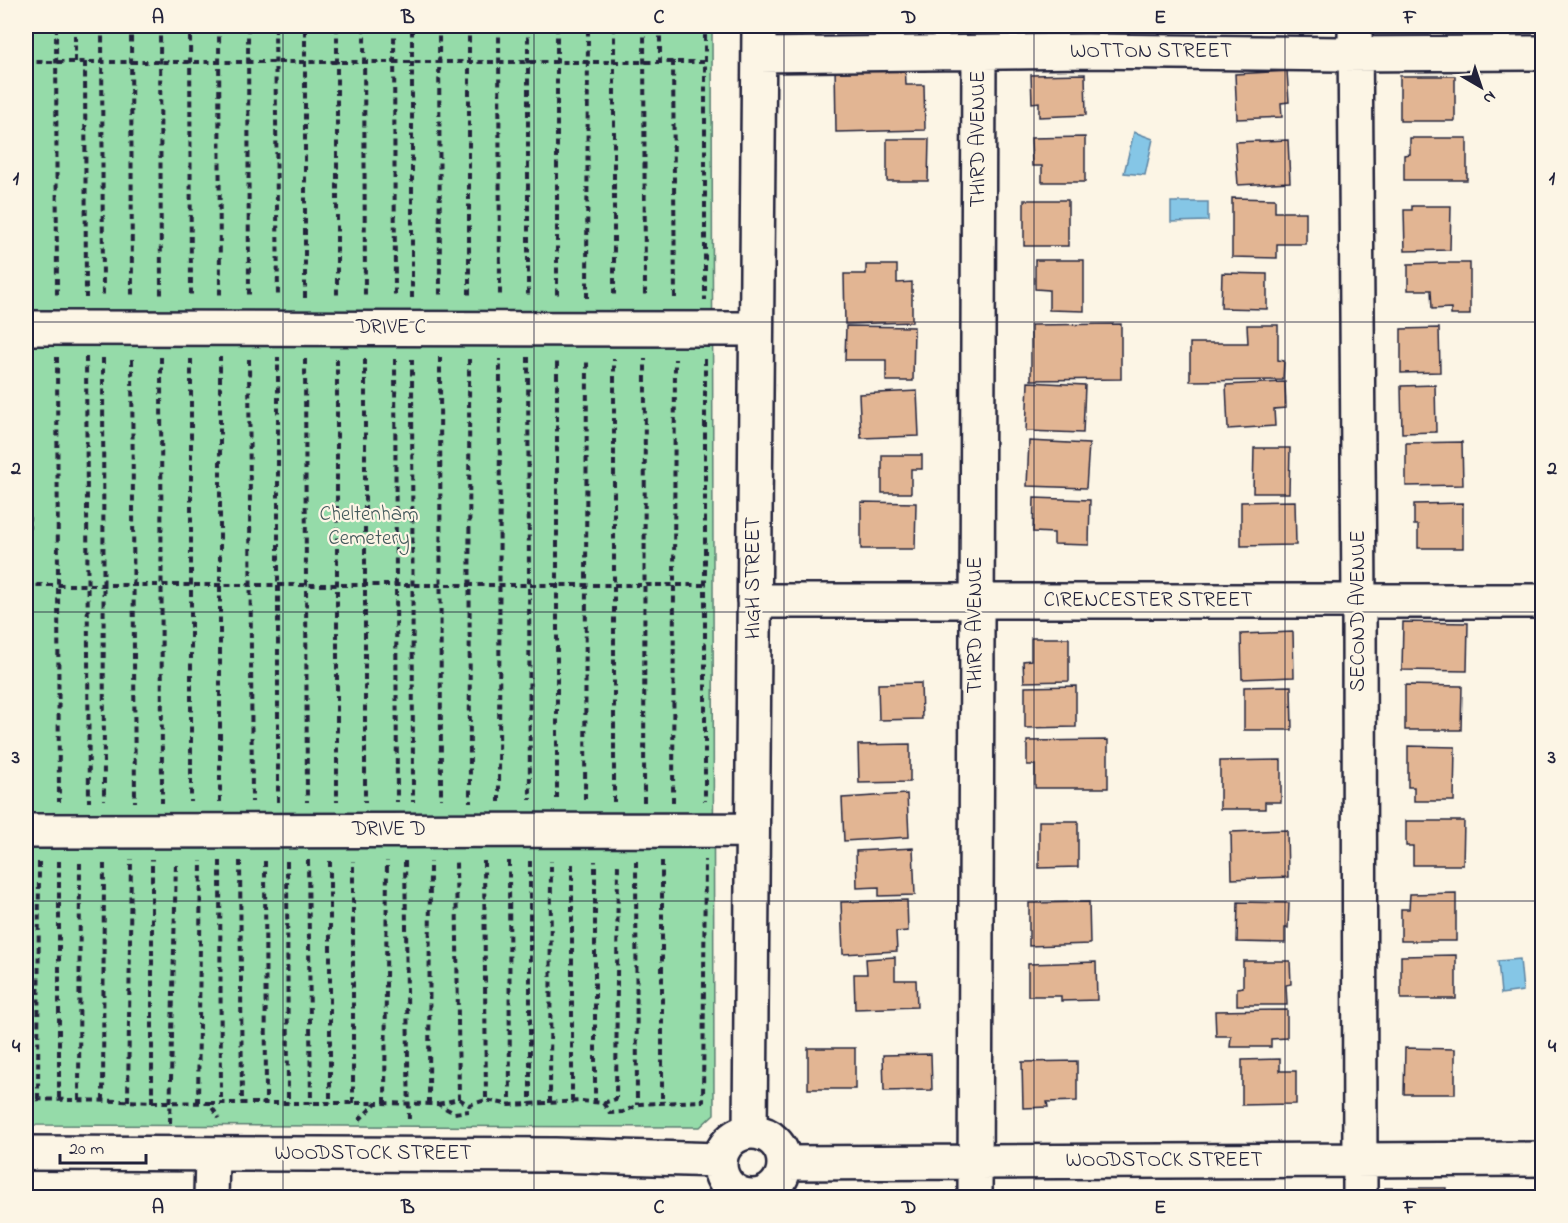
<svg xmlns="http://www.w3.org/2000/svg" width="1568" height="1223" font-family="'Indie Flower',sans-serif">
	<style>
		.green { fill: #95dba9; stroke: #5c7e72; stroke-width: 1.5 }
		.water { fill: #85c6e6; stroke: #5d84a2; stroke-width: 1.5 }
		.building { fill: #e2b593; stroke: #22223b; stroke-width: 1.5 }
		.lines { fill: none; stroke-linecap: round; stroke-linejoin: round }
		.minor-casing { stroke: #22223b; stroke-width: 38 }
		.path { stroke: #22223b; stroke-width: 4; stroke-dasharray: 6 4.5; stroke-linecap: butt }
		.minor { stroke: #fcf5e5; stroke-width: 33 }
		.grid { fill: none; stroke: #22223b; stroke-width: 1.5; stroke-opacity: 0.55 }
		.labels { text-anchor: middle; dominant-baseline: central; stroke-width: 4.5; stroke-linejoin: round; paint-order: stroke }
		.street-label { font-size: 21px; fill: #22223b; stroke: #fcf5e5 }
		.park-label { font-size: 21px; fill: #445a5c; stroke: #fcf5e5 }
		.neatline { fill: none; stroke: #22223b; stroke-width: 2 }
		.grid-label { font-size: 20px; text-anchor: middle; font-weight: bold; fill: #22223b }
	</style>
	<rect width="100%" height="100%" fill="#fcf5e5"/>
	<filter id="ink" filterUnits="userSpaceOnUse"><feTurbulence type="fractalNoise" baseFrequency=".0167" numOctaves="2"/><feDisplacementMap in="SourceGraphic" scale="12" xChannelSelector="R" yChannelSelector="G"/><feConvolveMatrix kernelMatrix="1 2 1 2 8 2 1 2 1" color-interpolation-filters="sRGB"/></filter>
	<g filter="url(#ink)">
		<path class="green" d="M26,26H712L714,1114L700,1127L26,1125Z"/>
		<path class="water" d="M1134,132L1153,139L1145,175L1124,173Z
			M1171,202H1208V221L1171,222Z
			M1520,959L1523,991L1501,994L1498,961Z"/>
		<path class="building" d="M905,63L906,85H924L925,130L836,132L835,64Z
			M1287,71L1289,102L1281,103L1282,117L1237,119L1235,74Z
			M1085,74L1086,115L1039,117V102L1032,103L1031,75Z
			M1400,76H1455V121H1400Z
			M1085,137V182H1042V166H1032L1031,138Z
			M1410,138H1467V180H1404V155L1410,154Z
			M887,139H929L928,181H887Z
			M1288,140L1290,182L1238,185L1235,142Z
			M1232,198L1275,199V212H1306V244H1277V258L1232,257Z
			M1024,200H1068V246H1024Z
			M1412,206H1451L1450,250L1405,251L1404,210H1412Z
			M1035,260H1084V311L1049,310V290L1035,289Z
			M1440,263H1470V315H1451V308L1432,309L1431,290H1408V264Z
			M866,265H897V283L912,282V322L845,324L844,274H866Z
			M1222,273L1267,274V309L1221,308Z
			M1121,324V379L1031,380V325Z
			M1247,325H1278V360L1284,361L1283,380L1190,381V343H1248Z
			M846,326L914,327L913,381H886V360H845Z
			M1439,328L1440,372L1401,373V329Z
			M1028,382L1085,385L1083,433L1026,431Z
			M1285,382L1286,408L1274,409L1275,426L1228,429L1226,385Z
			M1435,385L1436,432L1402,433L1401,386Z
			M917,391L919,436L861,438L859,394Z
			M1029,441L1089,444L1086,488L1027,486Z
			M1462,442L1463,485L1406,486V443Z
			M1254,448H1290L1289,493H1253Z
			M882,455H922V469H911V493H882Z
			M1034,498L1090,500L1089,545L1054,544V533L1033,532Z
			M1295,501L1296,545L1241,546V502Z
			M861,502L916,503L915,549H861Z
			M1463,503V548H1418V525H1414V504Z
			M1403,622L1468,623L1467,671L1402,670Z
			M1293,632L1294,677L1242,679L1241,634Z
			M1031,638H1069V681L1024,682L1023,661L1031,660Z
			M921,683L922,719L879,720L878,684Z
			M1405,685L1462,686L1461,730H1405Z
			M1076,686V727L1025,728V687Z
			M1291,686L1292,730H1244V687Z
			M1108,740V788H1035V765H1027V741Z
			M910,744V782L859,783L858,745Z
			M1408,746L1455,747L1454,801H1414V787H1408Z
			M1281,760V802H1265V809H1220V761Z
			M907,794L909,837L844,841L842,798Z
			M1039,821H1078V867L1039,868Z
			M1406,821H1464L1463,865H1413V846H1406Z
			M1287,830L1288,877L1232,879L1231,832Z
			M913,848L915,895L879,896V887L857,888L856,851Z
			M1456,893V941H1401V909H1409L1410,894Z
			M907,900L908,931L896,932L897,951L843,954L841,902Z
			M1089,902L1090,944L1029,946V903Z
			M1238,902L1289,903L1288,928H1285V943L1237,942Z
			M1456,955V999H1401V956Z
			M895,957V980H916L917,1007L855,1009L854,974H867L866,959Z
			M1243,961H1290L1291,984L1286,985L1287,1005H1237V988L1243,987Z
			M1096,962L1097,1000L1061,1001V996H1028V964Z
			M1287,1010V1038L1271,1039V1047H1230L1231,1036H1216L1215,1011Z
			M808,1048H855V1089H808Z
			M1405,1048L1455,1049V1094H1404Z
			M931,1054L932,1090L884,1091L883,1055Z
			M1280,1059V1071H1296V1104L1242,1105V1060Z
			M1077,1061V1101L1047,1102L1048,1107L1023,1108L1022,1062Z
			M1385,1188H1446V1198H1384Z
			M1249,1194H1283V1198H1249Z"/>
		<g class="lines">
			<g class="minor-casing">
				<path id="minor" d="M1355,26L1359,602L1360,1198
					M759,55L1087,51L1340,54L1542,53
					M26,328L756,329
					M754,601C1017,600 1280,603 1542,601
					M26,831L752,830
					M750,1131L759,26
					M720 1164a32 32 0 1 1 64 0a32 32 0 1 1-64 0Z
					M26,1153L555,1155L719,1160
					M785,1163C1037,1160 1290,1162 1542,1159
					M211,1198L212,1154
					M975,1198L979,53"/>
			</g>
			<path class="path" d="M28,26L29,299
				M56,26L57,298
				M102,26L103,299
				M131,26L132,298
				M160,26L161,299
				M190,26L191,298
				M219,26L220,298
				M248,26L249,298
				M275,26L278,298
				M337,26V298
				M364,26L365,298
				M394,26L395,298
				M439,26L440,298
				M469,26V298
				M499,26L500,298
				M528,26V299
				M557,26V298
				M614,26V298
				M644,26L645,298
				M660,26V61
				M673,61L675,301
				M26,62H705V300
				M75,62V26
				M85,62L86,298
				M705,62V26
				M305,298V26
				M412,298V26
				M587,298L588,26
				M29,357V803
				M57,357L59,802
				M86,357L89,802
				M161,357L162,803
				M440,357L441,799
				M528,357L530,800
				M103,358L104,800
				M132,359L135,802
				M191,359V802
				M249,359L252,802
				M305,359L307,802
				M337,359V802
				M365,359V802
				M395,359L397,802
				M412,359L413,802
				M469,359L470,802
				M705,359V801
				M26,585H705
				M557,799V360
				M585,799L587,360
				M220,802V357
				M278,802V357
				M499,802L500,359
				M614,802V359
				M644,802L645,359
				M673,802L675,359
				M308,860L311,1103
				M59,861V1100
				M220,861L221,1103
				M240,861L242,1103
				M265,861L266,1103
				M287,861L288,1103
				M330,861V1103
				M405,861L409,1123
				M484,861L486,1100
				M509,861L510,1105
				M530,861V1104
				M636,861L637,1105
				M662,861V1102
				M26,1099L209,1103L219,1118
				M38,1099L39,860
				M459,1099L469,1105L486,1100L510,1105L581,1101L603,1103L610,1113L623,1112L640,1104L703,1101L705,860
				M79,1100L80,861
				M103,1101L104,862
				M128,1101L131,859
				M572,1101V861
				M152,1102V859
				M198,1103L201,861
				M209,1103H376
				M353,1103V861
				M385,1103L387,861
				M550,1103L551,861
				M603,1103L616,1099L618,861
				M429,1104L430,862
				M438,1104L459,1099L456,861
				M595,1104V861
				M359,1120L376,1103L438,1104L454,1113L469,1111
				M170,1123L176,861"/>
			<use href="#minor" class="minor"/>
		</g>
	</g>
	<path class="grid" d="M283,26V1198M534,26V1198M784,26V1198M1034,26V1198M1285,26V1198M26,322H1542M26,612H1542M26,901H1542"/>
	<g class="labels">
		<g class="street-label">
			<text x="1151" y="52">WOTTON STREET</text>
			<text transform="translate(979 139) rotate(-90)">THIRD AVENUE</text>
			<text x="391" y="328">DRIVE C</text>
			<text transform="translate(754 578) rotate(-90)">HIGH STREET</text>
			<text x="1148" y="601">CIRENCESTER STREET</text>
			<text transform="translate(1359 611) rotate(-90)">SECOND AVENUE</text>
			<text transform="translate(976 625) rotate(-90)">THIRD AVENUE</text>
			<text x="389" y="830">DRIVE D</text>
			<text x="373" y="1154">WOODSTOCK STREET</text>
			<text x="1164" y="1161">WOODSTOCK STREET</text>
		</g>
		<g class="park-label">
			<text x="369" y="515">Cheltenham<tspan x="369" dy="24">Cemetery</tspan></text>
		</g>
	</g>
	<rect width="1568" height="1223" fill="none" stroke="#fcf5e5" stroke-width="66"/>
	<g transform="translate(1481 87) rotate(141)" stroke="#fcf5e5" stroke-width="4.5" paint-order="stroke">
	<path d="M0-4.5L10 22L0 15L-10 22Z" fill="#22223b"/>
	<text y="-9" font-size="16" font-weight="bold" text-anchor="middle" fill="#22223b">N</text>
	</g>
	<path d="M60 1154v9h86v-9" fill="none" stroke="#22223b" stroke-width="3"/>
	<text x="69" y="1154" font-size="18" fill="#22223b" stroke="#fcf5e5" stroke-width="4.5" paint-order="stroke">20 m</text>
	<rect x="33" y="33" width="1502" height="1157" class="neatline"/>
	<g class="grid-label">
		<text x="158" y="23">A</text>
		<text x="408" y="23">B</text>
		<text x="659" y="23">C</text>
		<text x="909" y="23">D</text>
		<text x="1160" y="23">E</text>
		<text x="1410" y="23">F</text>
		<text x="16" y="184">1</text>
		<text x="1552" y="184">1</text>
		<text x="16" y="474">2</text>
		<text x="1552" y="474">2</text>
		<text x="16" y="763">3</text>
		<text x="1552" y="763">3</text>
		<text x="16" y="1052">4</text>
		<text x="1552" y="1052">4</text>
		<text x="158" y="1213">A</text>
		<text x="408" y="1213">B</text>
		<text x="659" y="1213">C</text>
		<text x="909" y="1213">D</text>
		<text x="1160" y="1213">E</text>
		<text x="1410" y="1213">F</text>
	</g>
</svg>
